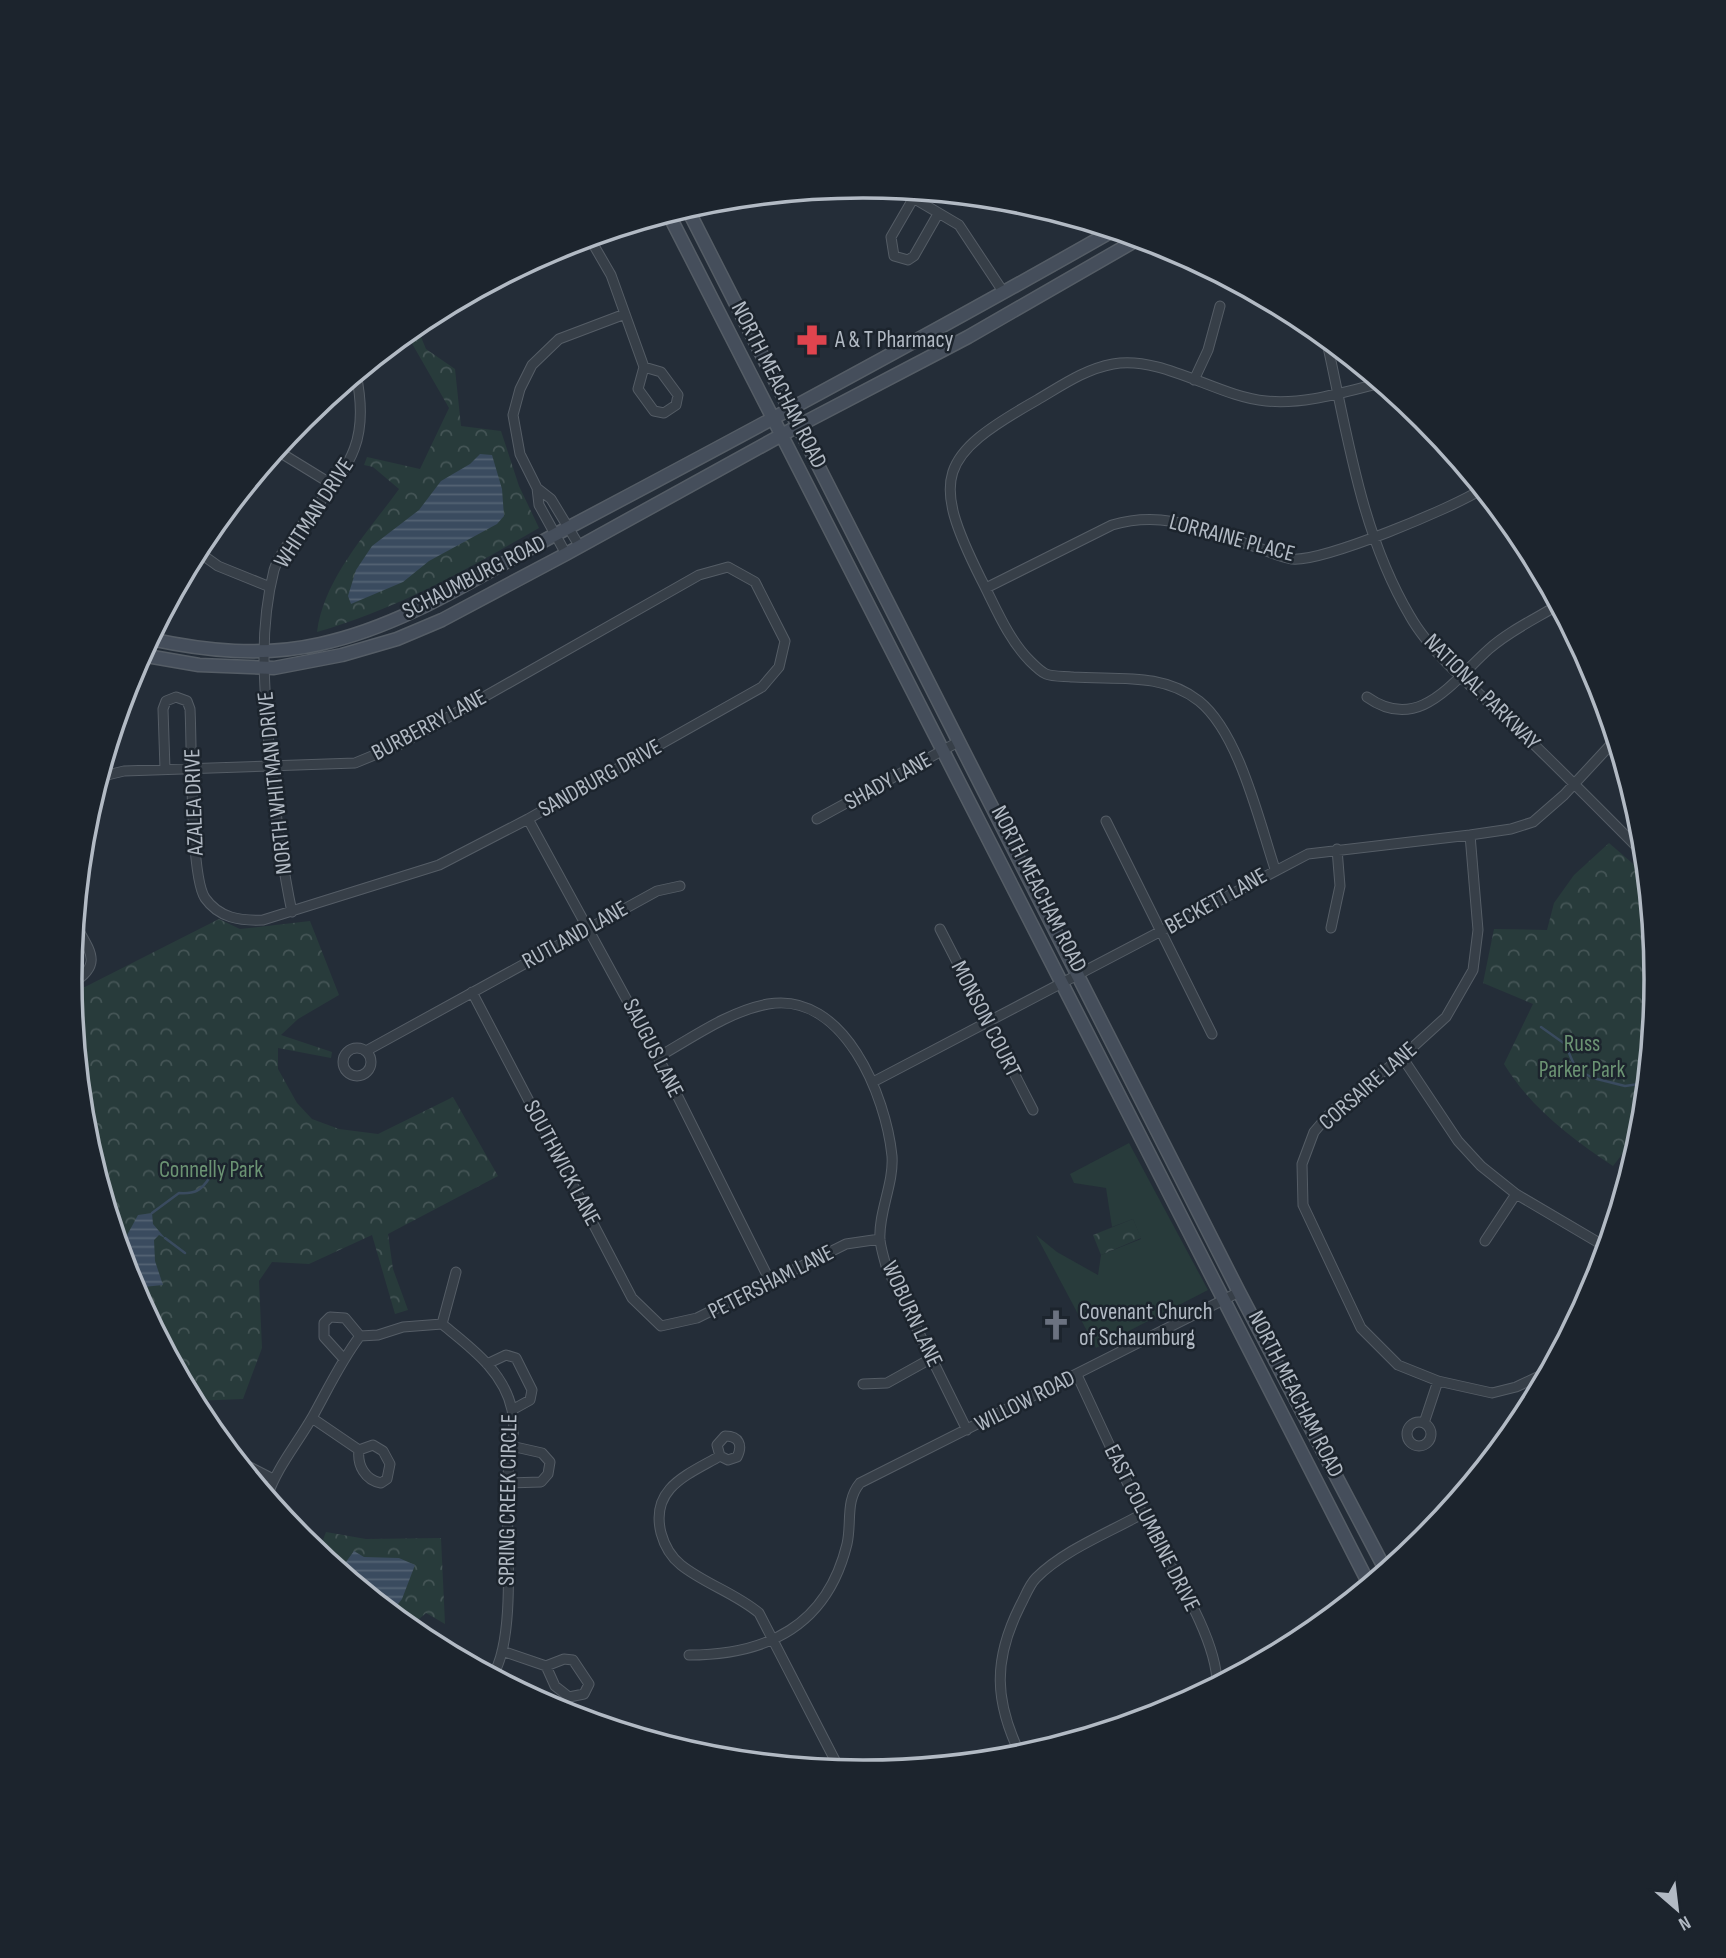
<svg xmlns="http://www.w3.org/2000/svg" width="1726" height="1958" font-family="'Sofia Sans Condensed',sans-serif">
	<style>
		.green { fill: #283b3b }
		.park { fill: url(#park-crowns) }
		.water { fill: url(#water-rules) }
		.lines { fill: none; stroke-linecap: round; stroke-linejoin: round }
		.stream { stroke: #3a4b5f; stroke-width: 2.5 }
		.street-casing { stroke: #555d66; stroke-width: 11 }
		.secondary-casing { stroke: #555d66; stroke-width: 15 }
		.street { stroke: #373f48; stroke-width: 9 }
		.secondary { stroke: #454e5b; stroke-width: 12 }
		.labels { text-anchor: middle; dominant-baseline: central; stroke-width: 5; stroke-linejoin: round; paint-order: stroke }
		.poi-label { font-size: 23px; fill: #b2bac4; stroke: #1c242d; text-anchor: start }
		.street-label { font-size: 23px; fill: #b2bac4; stroke: #1c242d }
		.park-label { font-size: 23px; fill: #6b9373; stroke: #1c242d }
		.rim { fill: none; stroke: #b2bac4; stroke-width: 3.5 }
	</style>
	<defs>
		<pattern id="park-crowns" width="20" height="18" patternUnits="userSpaceOnUse" patternTransform="scale(1.75)"><rect width="20" height="18" fill="#283b3b"/><path d="M2 6a3 3 0 1 1 6 0M12 15a3 3 0 1 1 6 0" fill="none" stroke="#455556"/></pattern>
		<pattern id="water-rules" width="6" height="5" patternUnits="userSpaceOnUse" patternTransform="scale(1.75)"><rect width="6" height="5" fill="#3a4b5f"/><path d="M0 2.5h6" fill="none" stroke="#546374"/></pattern>
	</defs>
	<rect width="100%" height="100%" fill="#242d38"/>
	<path class="green" d="M1129,1143L1208,1290L1096,1348L1036,1235L1057,1252L1098,1275L1101,1255L1141,1239L1133,1219L1112,1227L1106,1188L1074,1183L1070,1174Z"/>
	<path class="park" d="M416,325L426,349L455,369L461,426L501,431L519,486L539,528C463,571 402,607 317,632C324,578 368,532 399,489L373,467L364,465L367,457L420,469L449,408L406,333Z
		M1609,843L1646,875L1656,979L1641,1130L1613,1166C1570,1137 1531,1108 1504,1064L1533,1004L1483,983L1494,929L1547,930L1554,903L1574,875Z
		M219,919L240,929L310,921L339,995L298,1019L281,1035L332,1052L331,1058L278,1048V1069L297,1103L312,1119L339,1129L378,1134L453,1097L498,1176L388,1234L393,1269L408,1310L395,1314L372,1235L309,1264L272,1262L259,1281L262,1348L243,1399L193,1401L130,1282L85,1133L71,994Z
		M1133,1219L1141,1238L1101,1255L1093,1235Z
		M326,1532L366,1539L441,1538L445,1624L426,1613L409,1628L318,1553Z"/>
	<path class="water" d="M480,454L492,455L502,489L504,516L497,524L429,561L403,582L351,604L348,596L356,570L372,546L419,510L441,481L470,464Z
		M152,1213L153,1224L165,1238L159,1235L154,1240L155,1261L163,1285L133,1288L120,1248L138,1215Z
		M354,1551L364,1557L399,1558L415,1565L402,1599L391,1613L340,1570Z"/>
	<g class="lines">
		<path class="stream" d="M1541,1027L1565,1044L1576,1069L1593,1078L1625,1086L1646,1083
			M152,1213L179,1193C195,1194 201,1191 210,1177
			M165,1238L185,1253"/>
		<g class="street-casing">
			<path id="street" d="M898,189L959,225L1004,293
				M913,199L891,237L894,256L908,260L914,256L938,214
				M589,237L611,275L644,367
				M1326,338C1347,431 1360,532 1410,616C1433,657 1485,698 1520,731C1562,771 1603,813 1644,854
				M644,367L661,372L678,395L676,405L664,413L654,411L638,389Z
				M1194,380L1208,350L1220,306
				M276,450L333,485
				M537,488L551,499L580,547
				M197,551L218,566L270,587
				M566,554L539,505L537,488L520,454L513,415L520,389L532,365L559,339L625,314
				M986,588L1112,525C1166,509 1205,531 1256,547C1267,551 1280,557 1292,559C1323,562 1453,508 1482,489
				M1367,697C1419,734 1453,681 1489,649C1509,631 1535,619 1558,605
				M99,777L124,771L355,763L401,744L699,575L728,567L755,582L785,641L779,667L762,687L528,819L439,865L263,920C240,921 219,918 205,898C190,876 192,744 190,709L187,701L176,697L166,701L163,709L165,769
				M528,819L658,1057L770,1281
				M817,819L958,742
				M1106,821L1212,1034
				M1470,835L1478,930L1473,970L1446,1017L1402,1057L1332,1111L1314,1132L1302,1164L1303,1205L1361,1328L1398,1365L1438,1381L1492,1393L1516,1387L1548,1372
				M1275,869C1259,821 1239,733 1199,701C1162,672 1117,680 1073,677C1065,676 1053,677 1046,674C1041,672 1034,665 1030,661C1008,639 995,606 981,579C930,477 938,456 1037,400C1061,386 1085,369 1113,364C1162,355 1218,397 1266,401C1304,405 1344,392 1381,383
				M292,912C280,856 274,801 269,744C264,685 259,629 274,570C279,554 292,539 302,525C344,470 372,449 356,374
				M1331,928L1340,886L1337,849
				M940,929L1033,1110
				M71,984C104,965 90,951 75,924
				M472,992L632,1298L661,1326L697,1318L846,1244L880,1239
				M343 1062a14 14 0 1 1 28 0a14 14 0 1 1-28 0Z
				M366,1051L657,891L680,886
				M658,1057C692,1038 729,1011 768,1004C844,991 886,1096 892,1156C894,1184 878,1213 880,1240C881,1249 884,1258 886,1266L967,1430
				M1402,1057L1458,1141L1481,1166L1516,1194L1606,1247
				M873,1082L1308,854L1470,835L1511,829L1533,822L1564,795L1615,740
				M1485,1241L1516,1194
				M442,1324L456,1272
				M343,1358L324,1337V1323L330,1317L345,1318L360,1336
				M487,1364L506,1355L516,1358L532,1390L530,1400L512,1410
				M1077,1375C1099,1422 1120,1469 1143,1515C1166,1561 1217,1635 1217,1684
				M863,1384L887,1383L932,1358
				M312,1418L359,1450
				M1407 1434a12 12 0 1 1 24 0a12 12 0 1 1-24 0Z
				M1424,1423L1438,1381
				M373,1445L383,1451L390,1464L387,1479L381,1483C365,1480 357,1465 359,1450Z
				M720,1456L717,1445L725,1436C739,1436 743,1445 737,1457L728,1460L720,1456C687,1475 650,1488 661,1533C664,1544 671,1557 681,1565C705,1584 735,1593 759,1613L840,1770
				M238,1461L273,1479
				M507,1483L541,1482L548,1474L550,1462L542,1453L511,1446
				M267,1497C277,1467 297,1444 313,1416C328,1389 341,1361 360,1336L378,1335L403,1327L442,1324C470,1347 504,1371 512,1410C517,1433 508,1461 507,1485C506,1529 517,1641 492,1676
				M502,1651L546,1666L564,1659L573,1660L589,1684L584,1694L569,1697L555,1686L546,1666
				M689,1655C767,1655 827,1626 847,1544C852,1522 845,1501 860,1483L1239,1292
				M1021,1756C994,1701 993,1660 1020,1606C1025,1597 1029,1585 1036,1578C1064,1550 1108,1533 1142,1514"/>
		</g>
		<g class="secondary-casing">
			<path id="secondary" d="M687,208L1239,1292L1386,1571
				M668,213L1369,1584
				M150,639C206,651 263,657 320,644C408,625 484,572 562,531C747,433 932,334 1114,230
				M141,655L199,665L274,668L342,655L397,639L442,620L566,554L798,426L968,337L1140,238"/>
		</g>
		<use href="#street" class="street"/>
		<use href="#secondary" class="secondary"/>
	</g>
	<defs>
		<g id="pharmacy-bare" transform="scale(2.415)"><path d="M-2-6h4v4h4v4h-4v4h-4v-4h-4v-4h4Z" fill="#e0444e" stroke="#1c242d" stroke-width="2.5" paint-order="stroke"/></g>
		<g id="church-bare" transform="scale(2.415)"><path d="M-1.2-6h2.4v3.5h3.3v2.4h-3.3V6h-2.4V-.1h-3.3v-2.4h3.3Z" fill="#6b7280" stroke="#1c242d" stroke-width="2.5" paint-order="stroke"/></g>
	</defs>
	<g fill-rule="evenodd">
		<use href="#pharmacy-bare" x="812" y="340"/>
		<use href="#church-bare" x="1056" y="1325"/>
	</g>
	<g class="labels">
		<g class="poi-label">
			<text x="835" y="340">A &amp; T Pharmacy</text>
			<text x="1079" y="1312">Covenant Church<tspan x="1079" dy="26">of Schaumburg</tspan></text>
		</g>
		<g class="street-label">
			<text transform="translate(779 385) rotate(63)">NORTH MEACHAM ROAD</text>
			<text transform="translate(314 513) rotate(-57)">WHITMAN DRIVE</text>
			<text transform="translate(1232 538) rotate(15)">LORRAINE PLACE</text>
			<text transform="translate(474 577) rotate(-27)">SCHAUMBURG ROAD</text>
			<text transform="translate(1482 692) rotate(45)">NATIONAL PARKWAY</text>
			<text transform="translate(429 725) rotate(-28)">BURBERRY LANE</text>
			<text transform="translate(600 778) rotate(-29)">SANDBURG DRIVE</text>
			<text transform="translate(888 781) rotate(-29)">SHADY LANE</text>
			<text transform="translate(275 783) rotate(-96)">NORTH WHITMAN DRIVE</text>
			<text transform="translate(194 802) rotate(-92)">AZALEA DRIVE</text>
			<text transform="translate(1039 889) rotate(63)">NORTH MEACHAM ROAD</text>
			<text transform="translate(1216 901) rotate(-29)">BECKETT LANE</text>
			<text transform="translate(575 935) rotate(-29)">RUTLAND LANE</text>
			<text transform="translate(986 1019) rotate(63)">MONSON COURT</text>
			<text transform="translate(653 1048) rotate(63)">SAUGUS LANE</text>
			<text transform="translate(1368 1086) rotate(-41)">CORSAIRE LANE</text>
			<text transform="translate(562 1163) rotate(62)">SOUTHWICK LANE</text>
			<text transform="translate(771 1282) rotate(-27)">PETERSHAM LANE</text>
			<text transform="translate(912 1314) rotate(65)">WOBURN LANE</text>
			<text transform="translate(1296 1394) rotate(63)">NORTH MEACHAM ROAD</text>
			<text transform="translate(1025 1401) rotate(-27)">WILLOW ROAD</text>
			<text transform="translate(508 1500) rotate(-89)">SPRING CREEK CIRCLE</text>
			<text transform="translate(1152 1528) rotate(63)">EAST COLUMBINE DRIVE</text>
		</g>
		<g class="park-label">
			<text x="1582" y="1044">Russ<tspan x="1582" dy="26">Parker Park</tspan></text>
			<text x="211" y="1170">Connelly Park</text>
		</g>
	</g>
	<path d="M0 0H1726V1958H0ZM82 979a781 781 0 1 1 1562 0a781 781 0 1 1-1562 0Z" fill="#1c242d" fill-rule="evenodd"/>
	<path class="rim" d="M82 979a781 781 0 1 1 1562 0a781 781 0 1 1-1562 0Z"/>
	<g transform="translate(1677 1909) rotate(152)" stroke="#1c242d" stroke-width="5" paint-order="stroke">
	<path d="M0-5L12 26L0 18L-12 26Z" fill="#b2bac4"/>
	<text y="-10" font-size="19" font-weight="bold" text-anchor="middle" fill="#b2bac4">N</text>
	</g>
</svg>
